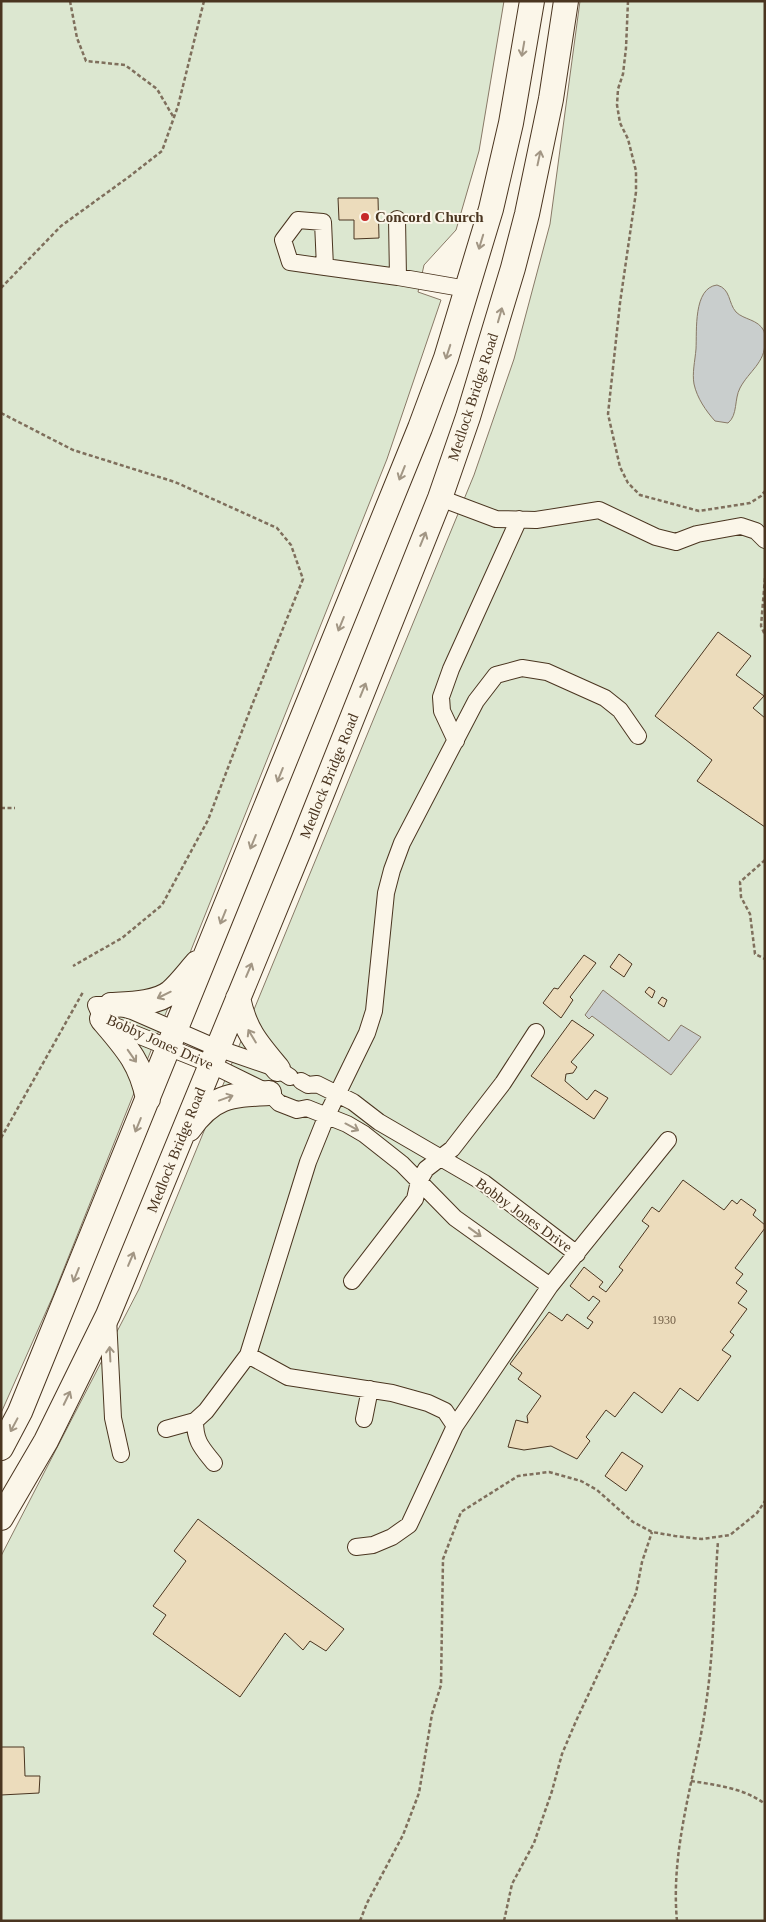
<svg xmlns="http://www.w3.org/2000/svg" width="766" height="1922" font-family="Georgia,serif">
	<style>
		.green { fill: #dce7d0; stroke: #887966 }
		.water { fill: #c9cecd; stroke: #887966 }
		.building { fill: #ecdcbc; stroke: #4a3520 }
		.lines { fill: none; stroke-linecap: round; stroke-linejoin: round }
		.minor-casing { stroke: #4a3520; stroke-width: 18 }
		.highway-casing { stroke: #4a3520; stroke-width: 26 }
		.path { stroke: #7f6f5c; stroke-width: 2.5; stroke-dasharray: 4 2.5; stroke-linecap: butt }
		.minor { stroke: #fbf6e9; stroke-width: 16 }
		.highway { stroke: #fbf6e9; stroke-width: 24 }
		.oneway { stroke: #a29684 }
		.poi-dot { fill: #c62828; stroke: #fbf6e9; stroke-width: 2 }
		.labels { text-anchor: middle; dominant-baseline: central; stroke-width: 4; stroke-linejoin: round; paint-order: stroke }
		.number-label { font-size: 12px; fill: #725f47 }
		.poi-label { font-size: 15px; font-weight: bold; fill: #4a3520; stroke: #fbf6e9; text-anchor: start }
		.street-label { font-size: 15px; fill: #4a3520; stroke: #fbf6e9 }
	</style>
	<rect width="100%" height="100%" fill="#fbf6e9"/>
	<path class="green" d="M1,1H504L479,151L456,230L424,265L418,292L441,300L387,459L53,1296L1,1413Z
		M580,1H765V1921H1V1556L139,1289L474,475L514,359L550,224Z"/>
	<path class="water" d="M717,285C731,289 728,303 736,312C744,320 758,319 764,331C765,334 765,339 765,342C765,363 749,371 740,388C734,399 738,415 728,423L715,421C706,411 697,398 694,384C692,373 695,361 696,349C697,331 693,288 717,285Z
		M603,990L669,1041L681,1025L701,1037L671,1075L592,1016L589,1019L585,1015Z"/>
	<path class="building" d="M338,198H378L379,238L354,239V220H339Z
		M718,632L751,656L736,675L764,696L753,708L765,718V827L697,781L712,760L655,716Z
		M619,954L632,964L624,977L610,967Z
		M584,955L596,963L570,997L573,1000L561,1018L543,1003L554,988L558,989Z
		M649,987L655,991L652,998L645,992Z
		M662,997L667,1000L664,1007L658,1003Z
		M572,1020L594,1035L571,1062L577,1067L573,1073L566,1074L565,1081L587,1100L595,1090L608,1098L594,1119L531,1076Z
		M683,1180L724,1210L732,1200L737,1204L741,1199L756,1210L753,1215L765,1225V1228L735,1268L743,1274L736,1283L747,1291L738,1303L747,1309L730,1332L734,1335L722,1350L731,1356L698,1401L680,1388L662,1413L634,1392L615,1417L606,1410L586,1437L590,1441L577,1459L551,1446L524,1450L508,1447L516,1420L528,1423L527,1416L541,1396L518,1379L522,1373L510,1364L549,1312L562,1321L567,1314L588,1329L593,1322L587,1318L600,1301L593,1296L589,1301L570,1286L584,1267L603,1282L599,1287L606,1292L623,1270L619,1267L649,1226L642,1221L652,1207L659,1212Z
		M622,1452L643,1466L626,1491L605,1476Z
		M198,1519L344,1629L326,1651L310,1641L303,1650L285,1633L240,1697L153,1634L166,1615L153,1606L186,1561L174,1551Z
		M1,1747H24L25,1776H40L39,1793L1,1795Z"/>
	<g class="lines">
		<g class="minor-casing">
			<path id="minor" d="M397,219L398,277L467,289
				M325,267L290,262L283,240L298,220L323,222L325,267L398,277
				M440,498L496,519L536,520L599,510L656,537L676,542L697,534L741,526L756,531L765,540
				M456,741L442,711L441,697L451,669L519,519
				M290,1077L278,1069L217,1048L132,1011L111,1005H96L102,1019L115,1026L210,1064L269,1093L279,1103L297,1110L307,1108L347,1124L364,1134L402,1164L455,1218L550,1286
				M301,1081L308,1085L317,1084L353,1102L379,1122L484,1183L577,1254
				M352,1281L415,1199L419,1181L426,1169L452,1149L503,1083L536,1032
				M108,1318L113,1418L121,1454
				M248,1355L288,1377L392,1393L428,1403L445,1411L455,1426
				M364,1419L370,1389
				M195,1421C195,1442 202,1448 214,1463
				M166,1429L195,1421L206,1411L248,1355L308,1162L327,1115L367,1033L374,1011L386,893L392,870L402,843L476,701L496,675L522,668L547,672L605,698L620,710L638,736
				M356,1547L373,1545L392,1537L409,1525L455,1426L550,1286L668,1140"/>
		</g>
		<g class="highway-casing">
			<path id="highway" d="M238,998C245,1031 257,1044 278,1069
				M111,1005C130,1004 156,1004 171,992C181,983 189,972 197,963
				M102,1019C126,1047 141,1063 148,1099
				M189,1129C213,1095 231,1095 269,1093
				M1,1448L20,1412L420,428L446,358L491,209L511,123L532,1
				M1,1518L46,1441L108,1315L303,841L440,498L468,417L513,268L527,214L551,99L566,1"/>
		</g>
		<path class="path" d="M70,1L77,38L86,61L125,65L157,89L174,118
			M628,1L626,48L623,74L618,89L617,105L620,123L628,139L636,171V192L620,303L608,414L620,467L628,483L640,495L699,511L750,503L761,496L765,491
			M1,288L61,226L130,176L162,151L178,106L204,1
			M1,413L73,450L175,482L277,528L291,545L303,579L252,705L208,820L162,905L122,938L73,966
			M765,578L761,626L765,635
			M1,808H15
			M765,860L740,882L741,897L750,914L755,954L765,959
			M1,1138L83,992
			M691,1781C716,1785 744,1788 765,1804
			M360,1921L367,1903L403,1835L419,1793L432,1714L441,1685L443,1559L461,1512L518,1476L549,1472L581,1481L597,1490L633,1522L652,1532L675,1536L702,1539L730,1535L757,1513L765,1501
			M504,1921L512,1884L534,1843L552,1791L562,1754L576,1721L636,1593L642,1562L652,1532
			M677,1921C670,1847 696,1776 706,1704C714,1650 714,1595 718,1541"/>
		<use href="#minor" class="minor"/>
		<use href="#highway" class="highway"/>
	</g>
	<defs><path id="oneway-shaft" d="M-6 0H5M1.5-3L5.5 0L1.5 3" fill="none" stroke-width="1.6" stroke-linecap="round" stroke-linejoin="round" transform="scale(1.25)"/></defs>
	<g class="oneway">
		<use href="#oneway-shaft" transform="translate(523 49) rotate(100)"/>
		<use href="#oneway-shaft" transform="translate(539 158) rotate(-78)"/>
		<use href="#oneway-shaft" transform="translate(481 242) rotate(107)"/>
		<use href="#oneway-shaft" transform="translate(500 315) rotate(-74)"/>
		<use href="#oneway-shaft" transform="translate(448 352) rotate(108)"/>
		<use href="#oneway-shaft" transform="translate(402 473) rotate(112)"/>
		<use href="#oneway-shaft" transform="translate(423 539) rotate(-68)"/>
		<use href="#oneway-shaft" transform="translate(341 624) rotate(112)"/>
		<use href="#oneway-shaft" transform="translate(363 690) rotate(-68)"/>
		<use href="#oneway-shaft" transform="translate(280 775) rotate(112)"/>
		<use href="#oneway-shaft" transform="translate(253 842) rotate(112)"/>
		<use href="#oneway-shaft" transform="translate(223 917) rotate(112)"/>
		<use href="#oneway-shaft" transform="translate(249 970) rotate(-67)"/>
		<use href="#oneway-shaft" transform="translate(164 995) rotate(154)"/>
		<use href="#oneway-shaft" transform="translate(252 1036) rotate(-121)"/>
		<use href="#oneway-shaft" transform="translate(132 1056) rotate(55)"/>
		<use href="#oneway-shaft" transform="translate(226 1098) rotate(-20)"/>
		<use href="#oneway-shaft" transform="translate(138 1125) rotate(112)"/>
		<use href="#oneway-shaft" transform="translate(352 1127) rotate(28)"/>
		<use href="#oneway-shaft" transform="translate(475 1232) rotate(36)"/>
		<use href="#oneway-shaft" transform="translate(131 1259) rotate(-67)"/>
		<use href="#oneway-shaft" transform="translate(76 1275) rotate(112)"/>
		<use href="#oneway-shaft" transform="translate(110 1354) rotate(-93)"/>
		<use href="#oneway-shaft" transform="translate(67 1398) rotate(-64)"/>
		<use href="#oneway-shaft" transform="translate(14 1425) rotate(118)"/>
	</g>
	<circle class="poi-dot" cx="365" cy="217" r="5"/>
	<g class="labels">
		<g class="number-label">
			<text x="664" y="1320">1930</text>
		</g>
		<g class="poi-label">
			<text x="375" y="217">Concord Church</text>
		</g>
		<g class="street-label">
			<text transform="translate(473 397) rotate(-72)">Medlock Bridge Road</text>
			<text transform="translate(329 776) rotate(-68)">Medlock Bridge Road</text>
			<text transform="translate(160 1042) rotate(24)">Bobby Jones Drive</text>
			<text transform="translate(176 1150) rotate(-68)">Medlock Bridge Road</text>
			<text transform="translate(524 1215) rotate(36)">Bobby Jones Drive</text>
		</g>
	</g>
	<rect width="766" height="1922" fill="none" stroke="#4a3520" stroke-width="5"/>
</svg>
